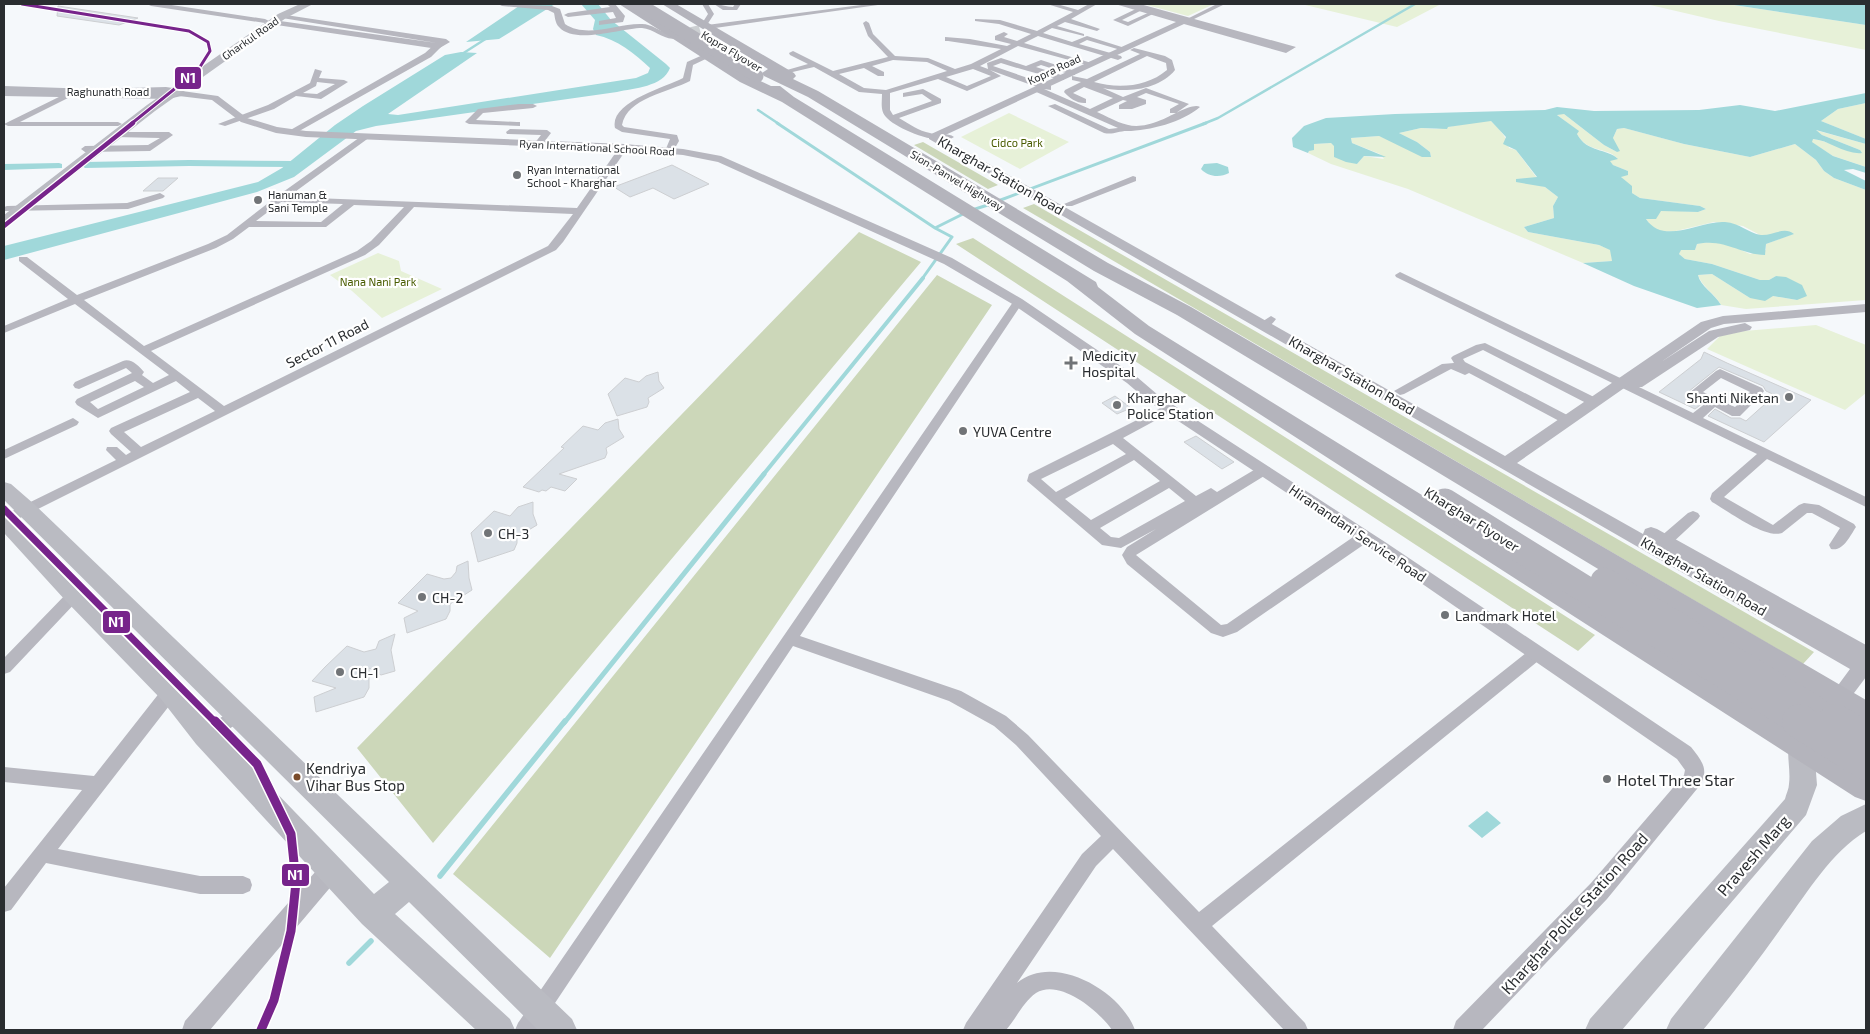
<svg xmlns="http://www.w3.org/2000/svg" width="1870" height="1034" font-family="'Exo 2',sans-serif">
	<style>
		.green { fill: #e7f1d8 }
		.forest { fill: #ccd7b9 }
		.water { fill: #a0d8da }
		.lines { fill: none; stroke-linecap: round; stroke-linejoin: round }
		.stream-far4 { stroke: #a0d8da; stroke-width: 2.5 }
		.stream-far3 { stroke: #a0d8da; stroke-width: 3 }
		.stream-far2 { stroke: #a0d8da; stroke-width: 4 }
		.stream-far1 { stroke: #a0d8da; stroke-width: 5 }
		.stream { stroke: #a0d8da; stroke-width: 5.5 }
		.canal { fill: #a0d8da; fill-rule: evenodd }
		.building { fill: #dbe1e7; stroke: #cdcfd2 }
		.tertiary-tunnel { stroke: #cccfd2; stroke-width: 9; stroke-dasharray: 9 4.5; stroke-linecap: butt }
		.minor { fill: #b7b7bf; fill-rule: evenodd }
		.tertiary { fill: #b7b7bf; fill-rule: evenodd }
		.secondary { fill: #b6b7bf; fill-rule: evenodd }
		.primary { fill: #babbc2; fill-rule: evenodd }
		.motorway { fill: #b4b4bc; fill-rule: evenodd }
		.motorway-bridge-far2 { stroke: #b4b4bc; stroke-width: 13 }
		.motorway-bridge-far1 { stroke: #b4b4bc; stroke-width: 27 }
		.motorway-bridge { stroke: #b4b4bc; stroke-width: 34 }
		.metro-1-far3-casing { stroke: #fff; stroke-width: 5 }
		.metro-1-far2-casing { stroke: #fff; stroke-width: 7 }
		.metro-1-far1-casing { stroke: #fff; stroke-width: 11 }
		.metro-1-casing { stroke: #fff; stroke-width: 12 }
		.metro-1-far3 { stroke: #77248b; stroke-width: 3 }
		.metro-1-far2 { stroke: #77248b; stroke-width: 4.5 }
		.metro-1-far1 { stroke: #77248b; stroke-width: 7 }
		.metro-1 { stroke: #77248b; stroke-width: 9 }
		.poi-dot { fill: #717477; stroke: #fff; stroke-width: 2 }
		.bus-dot { fill: #7a4b2a; stroke: #fff; stroke-width: 2 }
		.labels { text-anchor: middle; dominant-baseline: central; stroke-width: 4.5; stroke-linejoin: round; paint-order: stroke }
		.far-street-label { font-size: 11px; fill: #2a2d30; stroke: #fff }
		.far-park-label { font-size: 11px; fill: #495c00; stroke: #fff }
		.far-poi-label { font-size: 11px; fill: #2a2d30; stroke: #fff; text-anchor: start }
		.street-label { font-size: 14px; fill: #2a2d30; stroke: #fff }
		.poi-label { font-size: 14px; fill: #2a2d30; stroke: #fff; text-anchor: start }
		.near-bus-label { font-size: 15px; fill: #2a2d30; stroke: #fff; text-anchor: start }
		.near-poi-label { font-size: 16px; fill: #2a2d30; stroke: #fff; text-anchor: start }
		.near-street-label { font-size: 16px; fill: #2a2d30; stroke: #fff }
		.line-badge { stroke: #fff; stroke-width: 2 }
		.badge-label { font-size: 14px; text-anchor: middle; font-weight: bold; fill: #fff }
	</style>
	<rect width="100%" height="100%" fill="#f5f8fb"/>
	<path class="green" d="M1143,4H1214L1188,16Z
		M1301,4H1441L1397,27Z
		M1646,4H1727L1866,25V50L1719,21Z
		M1866,103V139L1821,121L1838,109Z
		M1009,113L1069,142L1020,169L961,137Z
		M1556,114H1564L1604,145L1617,152L1613,138L1617,129L1624,128L1684,144L1750,157L1795,144L1816,160L1824,171L1834,178L1866,190V300L1746,309L1721,305C1715,294 1702,287 1698,275L1712,274L1750,298L1773,296L1797,300L1776,276L1769,280H1760L1712,264L1685,259L1679,254L1680,250H1695L1697,244C1718,239 1732,246 1750,254L1766,250V244L1793,234L1783,231L1771,235H1760L1743,226L1714,222L1676,231L1662,232L1651,226L1646,219L1661,210L1698,212L1706,209L1700,206L1640,198L1632,193L1621,177L1628,171L1613,165L1609,161L1617,158C1607,147 1587,153 1577,134L1578,131Z
		M1486,120L1491,121C1499,129 1506,135 1509,148L1516,150L1537,178L1516,179L1545,187L1558,197L1553,206L1554,218L1524,227L1528,232L1599,245L1611,250L1612,261L1583,263L1408,189L1331,164L1308,153L1314,144L1331,143L1357,164L1364,156L1384,159L1380,154L1352,143L1351,138L1379,136L1431,157L1430,152L1417,142L1399,133L1421,128L1437,129Z
		M1815,130L1866,144V167L1833,156L1811,142L1812,139L1819,140L1860,153V150L1822,135Z
		M378,253L399,261L401,271L442,289L382,318L352,291L330,275Z
		M1816,325L1866,345V393L1845,410L1707,349L1720,336L1744,331Z"/>
	<path class="forest" d="M923,142L998,185L988,189L914,145Z
		M1034,204L1814,652L1803,664L1023,208Z
		M859,232L921,262L433,843L357,748Z
		M973,238L1595,635L1578,651L956,244Z
		M937,275L992,305L550,958L453,874Z"/>
	<path class="water" d="M522,4H555L499,39L466,42Z
		M581,4H598L611,20L666,64L670,68C663,87 634,88 617,92L376,126L356,131L294,177L257,192L4,260V246L258,182L282,168L335,125L363,106L445,55L461,52L477,53L388,114L398,115L636,78L648,73L650,68C635,54 617,39 596,35L593,29L595,20Z
		M1727,4H1866V25L1734,5Z
		M1866,93V103L1838,109L1821,121L1866,139V144L1816,130L1822,135L1860,150L1862,153C1845,155 1829,140 1813,139L1812,142L1833,156L1866,167V173L1853,169L1844,170L1866,181V190L1834,178L1824,171L1816,160L1795,144L1750,157L1684,144L1624,128L1617,129L1613,138L1620,151L1617,152L1604,145L1564,114L1557,115L1579,131L1577,134C1587,153 1607,148 1618,159L1610,161L1613,165L1628,171V175L1621,177L1632,186V193L1640,198L1700,206L1706,209L1698,212L1661,211L1656,219H1646C1664,246 1700,220 1725,222C1740,223 1748,233 1761,235C1772,236 1784,226 1794,234L1766,244L1765,255C1739,254 1724,238 1697,244L1695,250H1681L1679,254L1685,259L1712,264L1760,280H1769L1776,276L1786,277L1802,285L1807,296L1797,300L1773,296L1765,301L1750,298L1712,274L1698,275C1700,286 1715,294 1721,305L1697,308L1634,286L1583,263L1612,261L1610,250L1599,245L1528,232L1524,227L1554,218L1553,206L1558,197L1545,187L1516,182V179L1537,177L1516,150L1503,144L1506,137L1491,121L1448,127L1447,129L1421,128L1399,133L1417,142L1430,152L1431,157H1422L1379,136L1351,138L1352,143L1386,157L1364,156L1357,164L1346,162L1334,157V146L1331,143L1314,144V150L1309,151L1308,153L1293,147L1292,138L1304,126L1326,118L1395,114L1545,110L1557,107L1594,111L1699,110L1740,105L1775,111Z
		M1217,163L1228,167L1229,173C1220,178 1208,177 1201,169L1204,164Z
		M1487,811L1501,823L1482,838L1468,826Z"/>
	<g class="lines">
		<path class="stream-far4" d="M462,54L487,38
			M758,110L779,124
			M1203,124L1218,118L1415,4"/>
		<path class="stream-far3" d="M777,123L935,228
			M998,201L1206,123
			M972,210L991,204
			M922,279L952,237L935,228L965,213"/>
		<path class="stream-far2" d="M763,475L923,278"/>
		<path class="stream-far1" d="M564,723L764,474"/>
		<path class="stream" d="M440,876L565,721
			M349,963L371,941"/>
		<path class="canal" d="M189,160L293,161L297,164L293,167L189,166L85,168L81,165L85,162Z
			M59,163L62,164V168L4,170V164Z"/>
	</g>
	<path class="building" d="M58,6L138,18L119,25L57,16Z
		M672,165L709,184L674,199L653,188L630,197L614,187Z
		M158,178H178L163,191H143Z
		M1704,352L1727,363L1811,400L1764,442L1708,416L1715,409L1731,418H1740L1746,421L1775,395L1766,391L1763,386L1719,367L1688,392V395L1703,403L1695,409L1659,392L1701,359Z
		M658,372L659,381L664,388L648,398L649,402L647,407L617,416L608,394L625,378L639,382L646,376Z
		M1115,396L1131,408L1117,414L1102,403Z
		M618,419L619,429L624,437L606,448L607,453L605,458L559,474L577,479L565,491L551,487L546,491L542,490L539,492L523,487L564,448L561,447L583,426L598,430L605,423Z
		M1196,436L1234,462L1222,469L1184,442Z
		M533,502V514L537,525L517,537V543L514,550L478,562L471,533L494,511L510,516L518,507Z
		M468,561L469,578L472,590L450,604V611L446,619L407,633L404,618L418,611L398,603L427,574L444,579L451,578L456,572L457,566Z
		M395,634L391,650L395,671L381,675L369,668V688L364,697L316,712L314,697L336,688L312,681L325,667L347,646L364,652L376,649L379,641Z"/>
	<g class="lines">
		<path class="tertiary-tunnel" d="M678,35L702,29"/>
		<path class="minor" d="M702,4H708L714,14L707,25L869,4H885L708,29L701,25L708,14Z
			M714,4C721,4 726,7 733,7L735,4H741L737,10H723Z
			M1047,4H1057L1078,10L1089,4H1097L1071,19L1100,29L1097,31L1065,22L1057,26L1084,34V36L1052,28L1043,33L1072,42L1087,36L1128,49L1124,51L1087,40L1079,44L1121,56L1122,58L1118,60L1038,36L1024,43L1095,64L1091,66L1018,46L980,66L988,69L987,63L1001,58L1026,66L1041,60L1075,71V75H1072L1041,65L1036,67L1064,76V80H1061C1040,74 1023,70 1001,63L993,66L1051,86V90L1044,89L1090,109L1113,98L1084,87L1073,93L1086,99V103C1078,104 1069,98 1064,92L1065,90L1081,82L1072,80V76L1087,79L1140,54L1130,50L1134,48L1165,56L1172,60L1175,70C1159,90 1126,93 1103,88L1123,97L1146,88L1189,104L1176,113H1170V109L1179,104L1146,93L1137,97L1146,100V104L1132,109H1119V105L1127,101L1123,100L1097,112C1123,124 1132,132 1161,120C1170,117 1193,102 1200,107C1183,122 1149,131 1127,131C1118,131 1113,135 1104,133L1048,106L1055,104L1109,129L1118,128L1034,91L1033,89L1037,87L990,70L1001,76L967,91L938,79L890,93V110L893,115L932,101L922,94L903,97V93L923,89L941,99V103L899,118C909,124 919,131 930,133C938,136 948,132 954,137C941,147 896,129 886,117C880,111 882,102 882,94L859,92L814,67L784,74L780,72L808,64L790,55L789,53L793,51L833,71L888,57L868,36L863,23L866,21L869,23L873,34L895,56L928,58L955,69L971,64L1001,49L948,41H945V37L970,39L1007,46L1011,44L995,40V36L1004,32L1008,34L1004,37L1017,41L1031,34L999,24L975,21V19L1000,20L1037,31L1073,12ZM1147,56L1166,63L1167,70C1147,87 1118,89 1094,82ZM893,60L927,62L947,71L886,90L864,88L839,74L864,68L878,76H884V72L872,66ZM973,69L991,76L967,86L946,77Z
			M1217,4H1225L1192,20L1187,19Z
			M1140,7L1142,8V10L1122,20L1128,22L1150,12L1155,13L1128,26L1113,20Z
			M435,44L442,46L431,57L294,134L287,132L425,53Z
			M705,54L712,56L693,65L690,81C669,92 627,98 622,125L624,127L677,135L679,141L672,153L665,151L670,139L622,132L615,128C609,102 666,87 683,78L687,62Z
			M315,69L322,71L319,78L344,80L348,82L321,99L296,96L274,109L225,126L218,124L268,105L310,83ZM317,82L335,84L317,94L303,93L316,86Z
			M67,93L71,95L70,97L20,122H118L122,124L118,126H8L4,124Z
			M519,104H533L537,106L533,108L483,113L476,120L517,122H520V126L469,124L465,122L478,109Z
			M510,129L547,130L551,133L541,146L538,147L534,144L541,135L507,134L506,132Z
			M117,132H169L173,135L150,151L85,152L81,149L85,146L148,145L160,138L114,137L113,135Z
			M363,135L370,137L288,197L577,208L621,145L628,147L563,242L556,250L4,526V515L116,460L106,450L107,447H117L126,455L131,452L111,434L109,431L111,428L190,392L176,381L98,418L77,405L75,402L77,399L132,373L126,368L79,389L75,388L73,385L75,382L123,361C131,358 139,366 144,372L142,375L153,383L169,375L75,304L4,333V326L68,299L19,261V257H27L77,295L208,244L227,235L276,197ZM281,202L343,204L321,222L256,221ZM354,205L404,207L371,241L357,251L144,346L84,300L216,248L233,239L249,227H326ZM414,207L573,214L548,246L224,406L151,351L365,255L379,245ZM135,381L144,387L98,409L90,402ZM198,398L215,411L141,447L124,432Z
			M1133,176L1136,177V181L1072,206H1066L1064,204Z
			M160,193L165,196L163,198L128,209L4,211V207L7,206L127,203Z
			M1400,272L1693,413L1706,403L1689,393L1716,371L1720,369L1762,388L1764,391L1762,394L1740,416H1732L1715,407L1703,418L1866,497V507L1767,459L1724,497L1773,525L1799,505L1804,503L1819,505L1854,524L1856,527C1850,536 1843,552 1831,549L1829,545L1840,528L1812,513H1807L1782,533C1765,539 1728,511 1712,502L1710,499L1712,493L1757,454L1396,277L1395,275ZM1721,378L1750,392L1735,407L1703,392Z
			M1018,299L1023,302L800,636L961,691L1006,716L1028,735L1199,912L1531,649L1537,647L1543,649L1545,653L1543,657L1212,926L1305,1023L1308,1030H1284L1113,849L1096,866L1017,983C1054,952 1121,991 1135,1030H1112C1100,1012 1060,978 1036,993C1023,1002 1016,1019 1006,1030H963L966,1023L1082,854L1101,836L1016,745L994,726L949,701L793,646L537,1030H515L518,1023L1013,302Z
			M1271,316L1276,319C1272,325 1266,329 1259,327L1257,325Z
			M1485,343L1598,399L1600,402L1594,406L1590,405L1483,350L1463,359L1465,362L1571,417L1573,420L1571,423H1563L1469,373L1465,375L1451,369L1404,394L1400,395L1394,391L1442,364L1454,363L1451,358L1453,356L1476,345Z
			M1169,404L1175,408L1173,411L1123,438L1196,496L1211,488L1217,492L1259,467H1269L1271,470L1269,473L1136,555L1221,625L1227,624L1359,533H1369L1371,537L1369,541L1237,632L1223,637L1211,633L1127,564L1122,555L1127,547L1156,529L1121,548L1102,545L1027,481L1029,474ZM1113,444L1126,454L1056,492L1041,479ZM1134,460L1160,481L1091,520L1065,499ZM1169,488L1185,501L1119,538L1111,537L1100,528Z
			M73,418L79,422L77,425L4,459V450Z
			M1693,511L1698,513L1700,516L1698,519L1670,545H1660L1658,541L1660,537L1688,513Z
			M74,589L79,591L81,595L79,599L10,672L4,674V658L69,591Z
			M170,685L176,687L178,692L176,697L58,849L200,876H243L250,879L252,885L250,891L243,894H200L46,863L11,910L4,912V888L82,790L4,782V767L94,776L164,687Z
			M238,707L244,709L246,714L244,719L211,741L205,743L199,741L197,736L199,731Z"/>
		<path class="tertiary" d="M147,4H165L265,19L269,21L265,23L151,6Z
			M498,4L552,6L560,9L565,24C587,39 618,23 642,24C652,24 658,31 668,33C673,35 677,31 682,35C668,46 657,29 642,28C621,28 575,45 559,27C555,23 555,17 554,13L548,10L502,6Z
			M607,4H615L625,16L623,22L599,25V21L616,18L613,12L568,17L564,15L568,13L610,7Z
			M1115,4H1140L1296,47L1286,53L1184,24L941,137L1505,456L1701,322L1723,316L1866,304V312L1724,324L1711,328L1661,362L1709,331L1745,323L1752,327L1750,330L1718,337L1642,387H1632L1630,384L1517,463L1643,534L1645,529L1651,527L1657,529L1866,645V677L1845,705L1838,707L1831,705L1828,699L1850,669L929,139V135L1176,22Z
			M279,14L446,39L450,42L438,49L270,24L269,22L273,20L437,43L282,18H279Z
			M182,91L218,96L247,118L277,127L306,131L624,144L683,149L721,156L952,258L1022,299L1137,377L1158,395L1385,542L1691,747C1701,760 1709,768 1701,784L1607,899L1482,1030H1453L1456,1021L1591,883L1684,775L1685,770L1677,759L1373,550L1148,401L1127,383L1014,305L944,264L718,162L683,155L624,150L306,137L276,133L241,122L212,100L179,96V92Z
			M331,860L339,863L342,870L339,877L210,1030H182L185,1021L323,863Z"/>
		<path class="secondary" d="M4,86L93,89L166,87L179,89L187,93L186,95L168,99L4,96Z"/>
		<path class="primary" d="M300,4H313L286,18L155,111L9,225L4,226V215L147,105L278,14Z
			M4,482L11,484L34,504L572,1019L577,1030H538L409,902L395,914L510,1019L515,1030H476L362,924L196,744L161,699L66,601L4,533V513L12,515L82,589L179,685L214,728L374,894L389,882L4,500Z
			M1807,726L1816,729L1820,737L1814,747L1817,785L1806,815L1622,1030H1585L1590,1019L1785,799C1786,794 1789,789 1789,784C1792,761 1778,736 1807,726Z
			M1866,804V831C1831,852 1808,892 1784,924C1758,961 1731,996 1703,1030H1666L1671,1019L1812,841L1841,816Z"/>
		<path class="motorway" d="M619,4H633L750,76L771,86H780L794,97L1096,282L1098,287L1149,326L1866,770V801L1855,797L1135,334L1067,281L782,102L740,82Z
			M662,4H676L794,73L796,76L793,79L818,91L1108,263L1191,307L1866,700V727L1855,724L1177,315L1094,271L808,97L764,76L762,73L768,69Z"/>
		<path class="motorway-bridge-far2" d="M639,4L757,76"/>
		<path class="motorway-bridge-far1" d="M1445,502L1801,723
			M1604,581L1837,723"/>
		<path class="motorway-bridge" d="M1799,721L1866,763
			M1835,721L1866,740"/>
		<g class="metro-1-far3-casing">
			<path id="metro-1-far3" d="M22,4L189,31L208,42L210,51L198,70L131,124"/>
		</g>
		<g class="metro-1-far2-casing">
			<path id="metro-1-far2" d="M4,226L133,123"/>
		</g>
		<g class="metro-1-far1-casing">
			<path id="metro-1-far1" d="M4,509L216,723"/>
		</g>
		<g class="metro-1-casing">
			<path id="metro-1" d="M215,721L257,764L291,834L296,882L291,931L274,1000L261,1030"/>
		</g>
		<use href="#metro-1-far3" class="metro-1-far3"/>
		<use href="#metro-1-far2" class="metro-1-far2"/>
		<use href="#metro-1-far1" class="metro-1-far1"/>
		<use href="#metro-1" class="metro-1"/>
	</g>
	<g class="poi-dot">
		<circle cx="517" cy="175" r="5"/>
		<circle cx="258" cy="200" r="5"/>
		<path d="M1068.5 355.5h5v5h5v5h-5v5h-5v-5h-5v-5h5z"/>
		<circle cx="1789" cy="397" r="5"/>
		<circle cx="1117" cy="405" r="5"/>
		<circle cx="963" cy="431" r="5"/>
		<circle cx="488" cy="533" r="5"/>
		<circle cx="422" cy="597" r="5"/>
		<circle cx="1445" cy="615" r="5"/>
		<circle cx="340" cy="672" r="5"/>
		<circle cx="1607" cy="779" r="5"/>
	</g>
	<circle class="bus-dot" cx="297" cy="777" r="4.5"/>
	<g class="labels">
		<g class="far-street-label">
			<text transform="translate(250 38) rotate(-35)">Gharkul Road</text>
			<text transform="translate(732 51) rotate(31)">Kopra Flyover</text>
			<text transform="translate(1054 69) rotate(-25)">Kopra Road</text>
			<text x="108" y="91">Raghunath Road</text>
			<text transform="translate(597 147) rotate(3)">Ryan International School Road</text>
			<text transform="translate(957 180) rotate(31)">Sion-Panvel Highway</text>
		</g>
		<g class="far-park-label">
			<text x="1017" y="142">Cidco Park</text>
			<text x="378" y="281">Nana Nani Park</text>
		</g>
		<g class="far-poi-label">
			<text x="527" y="169">Ryan International<tspan x="527" dy="13">School - Kharghar</tspan></text>
			<text x="268" y="194">Hanuman &amp;<tspan x="268" dy="13">Sani Temple</tspan></text>
		</g>
		<g class="street-label">
			<text transform="translate(1001 175) rotate(30)">Kharghar Station Road</text>
			<text transform="translate(327 343) rotate(-27)">Sector 11 Road</text>
			<text transform="translate(1352 375) rotate(30)">Kharghar Station Road</text>
			<text transform="translate(1472 519) rotate(32)">Kharghar Flyover</text>
			<text transform="translate(1358 533) rotate(34)">Hiranandani Service Road</text>
			<text transform="translate(1704 576) rotate(30)">Kharghar Station Road</text>
		</g>
		<g class="poi-label">
			<text x="1082" y="355">Medicity<tspan x="1082" dy="16">Hospital</tspan></text>
			<text x="1127" y="397">Kharghar<tspan x="1127" dy="16">Police Station</tspan></text>
			<text x="1779" y="397" text-anchor="end">Shanti Niketan</text>
			<text x="973" y="431">YUVA Centre</text>
			<text x="498" y="533">CH-3</text>
			<text x="432" y="597">CH-2</text>
			<text x="1455" y="615">Landmark Hotel</text>
			<text x="350" y="672">CH-1</text>
		</g>
		<g class="near-bus-label">
			<text x="306" y="768">Kendriya<tspan x="306" dy="17">Vihar Bus Stop</tspan></text>
		</g>
		<g class="near-poi-label">
			<text x="1617" y="779">Hotel Three Star</text>
		</g>
		<g class="near-street-label">
			<text transform="translate(1753 855) rotate(-49)">Pravesh Marg</text>
			<text transform="translate(1574 913) rotate(-48)">Kharghar Police Station Road</text>
		</g>
	</g>
	<g class="line-badge">
		<rect x="174" y="66" width="28" height="24" rx="5" fill="#77248b"/>
		<rect x="102" y="610" width="29" height="24" rx="5" fill="#77248b"/>
		<rect x="281" y="863" width="29" height="24" rx="5" fill="#77248b"/>
	</g>
	<g class="badge-label">
		<text x="188" y="83">N1</text>
		<text x="116" y="627">N1</text>
		<text x="295" y="880">N1</text>
	</g>
	<rect width="1870" height="1034" fill="none" stroke="#2a2d30" stroke-width="10"/>
</svg>
